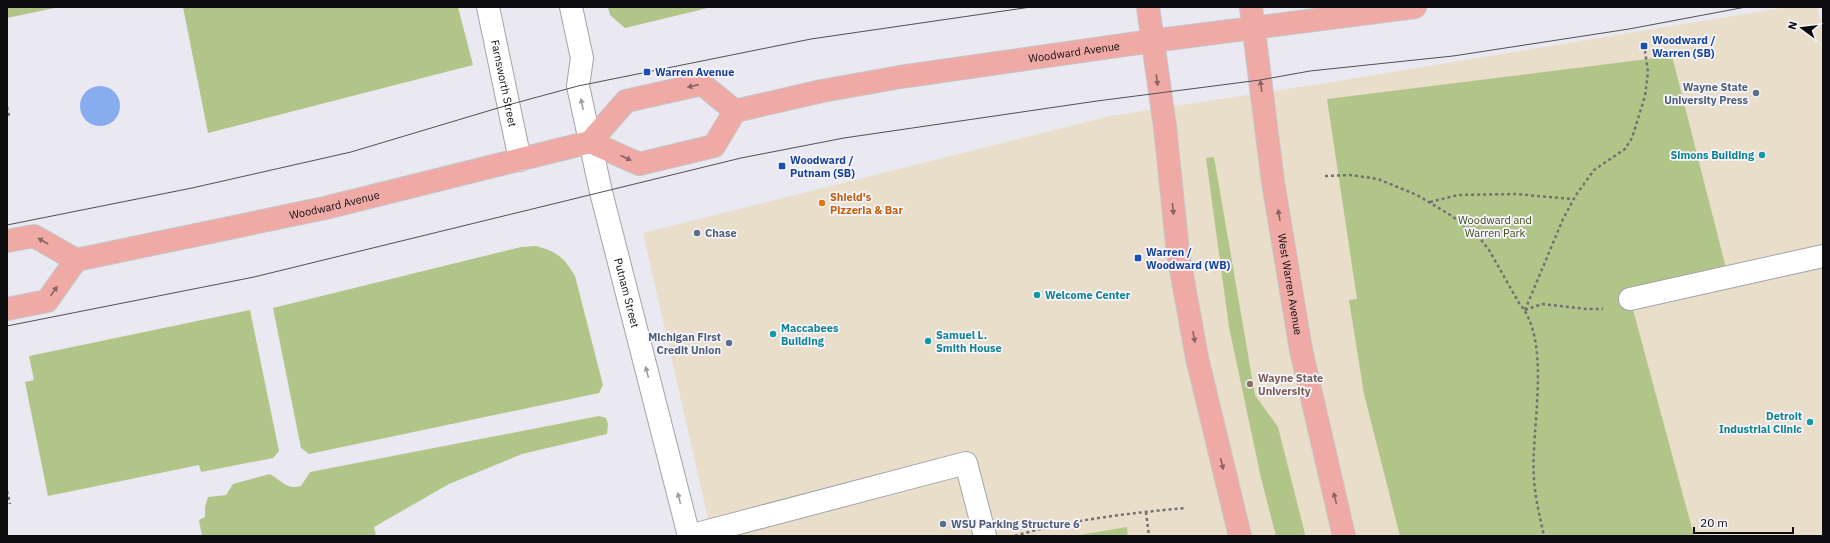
<svg xmlns="http://www.w3.org/2000/svg" width="1830" height="543" font-family="'IBM Plex Sans',sans-serif">
	<style>
		.education { fill: #e9deca }
		.green { fill: #b2c588 }
		.water { fill: #88adef }
		.lines { fill: none; stroke-linecap: round; stroke-linejoin: round }
		.minor-casing { stroke: #a4a3aa; stroke-width: 24 }
		.major-casing { stroke: #c5c4c5; stroke-width: 24 }
		.path { stroke: #727075; stroke-width: 2.5; stroke-dasharray: 3 3; stroke-linecap: butt }
		.minor { stroke: #fff; stroke-width: 22 }
		.major { stroke: #efaaa6; stroke-width: 22 }
		.tram { stroke: #525155; stroke-width: 1 }
		.oneway { fill: #896262 }
		.oneway2 { fill: #9e9d9f }
		.transit-dot { fill: #1a4fb4; stroke: #f7f5fe; stroke-width: 1.5 }
		.service-dot { fill: #5c6f8a; stroke: #f7f5fe; stroke-width: 1.5 }
		.culture-dot { fill: #0f9aa8; stroke: #f7f5fe; stroke-width: 1.5 }
		.food-dot { fill: #e8710a; stroke: #f7f5fe; stroke-width: 1.5 }
		.education-dot { fill: #8d6e63; stroke: #f7f5fe; stroke-width: 1.5 }
		.labels { text-anchor: middle; dominant-baseline: central; stroke-width: 3.5; stroke-linejoin: round; paint-order: stroke }
		.transit-label { font-size: 11px; font-weight: bold; fill: #164399; stroke: #f7f5fe; text-anchor: start }
		.street-label { font-size: 11px; fill: #0c0b0e; stroke: #f7f5fe }
		.service-label { font-size: 11px; font-weight: bold; fill: #4e5e75; stroke: #f7f5fe; text-anchor: end }
		.culture-label { font-size: 11px; font-weight: bold; fill: #0d838f; stroke: #f7f5fe; text-anchor: start }
		.food-label { font-size: 11px; font-weight: bold; fill: #c56008; stroke: #f7f5fe; text-anchor: start }
		.park-label { font-size: 11px; fill: #404e16; stroke: #f7f5fe }
		.education-label { font-size: 11px; font-weight: bold; fill: #785e54; stroke: #f7f5fe; text-anchor: start }
	</style>
	<rect width="100%" height="100%" fill="#eae8f0"/>
	<path class="education" d="M1788,7H1817L1823,29V536H712L643,233L1110,116L1319,84Z"/>
	<path class="green" d="M7,7H59L7,18Z
		M183,7H458L473,65L208,133Z
		M608,7H712L625,28L610,15Z
		M1672,56L1727,272L1628,291L1694,536H1400L1364,394L1349,300L1357,299L1327,99Z
		M1214,157L1255,395L1278,427L1305,534L1304,536H1276L1261,478L1229,327L1206,158Z
		M536,246C557,252 563,256 575,276L603,385L599,393L309,454L301,448L273,308L521,247Z
		M250,310L279,451L273,458L201,472L199,465L48,496L25,382L34,380L29,356Z
		M599,416L606,418L608,424L607,434L522,454L449,484L374,527L376,536H202L199,520L205,517V507L208,497L226,495L233,484L270,474C282,481 287,490 301,486L310,472Z
		M1127,527L1128,536H1074Z"/>
	<path class="water" d="M80 106a20 20 0 1 1 40 0a20 20 0 1 1-40 0Z"/>
	<g class="lines">
		<g class="minor-casing">
			<g id="minor">
				<path id="s1" d="M488,7L520,160"/>
				<path id="s2" d="M571,7L582,58L578,86L601,192L689,536"/>
				<path d="M1630,299L1823,256"/>
				<path d="M689,536L966,463L985,536"/>
			</g>
		</g>
		<g class="major-casing">
			<g id="major">
				<path d="M1148,7L1165,127L1178,253L1197,358L1240,536"/>
				<path id="s3" d="M1251,7L1273,182L1301,350L1344,536"/>
				<path id="s4" d="M590,142L639,164L714,146L735,111L822,91L900,77L1152,41L1415,7"/>
				<path id="s5" d="M7,241L34,236L76,260L325,208L590,142L626,101L702,84L735,111"/>
				<path d="M7,309L47,301L76,260"/>
			</g>
		</g>
		<path class="path" d="M7,107L9,116
			M1325,176L1351,175L1378,179L1417,195L1452,216L1479,237L1489,250L1519,303C1553,342 1530,431 1534,479C1535,498 1540,517 1544,536
			M1430,202L1458,195L1515,194L1573,199
			M1525,310L1563,219L1576,195L1594,170L1625,149L1632,138L1645,96L1648,72L1645,51
			M1525,310L1542,304L1587,309H1603
			M7,491L10,504
			M1146,512L1149,536
			M1015,536C1067,520 1131,513 1185,508"/>
		<use href="#minor" class="minor"/>
		<use href="#major" class="major"/>
		<path class="tram" d="M7,225L192,188L351,152L508,105L578,86L811,39L1031,7
			M7,326L254,277L741,158L844,138L1097,101L1260,80L1310,71L1453,56L1629,29L1746,7"/>
	</g>
	<defs><path id="oneway-solid" d="M-6-.8H1V-3.2L6.5 0L1 3.2V.8H-6Z"/></defs>
	<g class="oneway">
		<use href="#oneway-solid" transform="translate(1157 80) rotate(82)"/>
		<use href="#oneway-solid" transform="translate(693 86) rotate(167)"/>
		<use href="#oneway-solid" transform="translate(1261 86) rotate(-98)"/>
		<use href="#oneway-solid" transform="translate(626 158) rotate(24)"/>
		<use href="#oneway-solid" transform="translate(1173 209) rotate(84)"/>
		<use href="#oneway-solid" transform="translate(1279 215) rotate(-99)"/>
		<use href="#oneway-solid" transform="translate(43 241) rotate(-150)"/>
		<use href="#oneway-solid" transform="translate(54 291) rotate(-55)"/>
		<use href="#oneway-solid" transform="translate(1194 337) rotate(80)"/>
		<use href="#oneway-solid" transform="translate(1222 464) rotate(76)"/>
		<use href="#oneway-solid" transform="translate(1335 498) rotate(-104)"/>
	</g>
	<g class="oneway2">
		<use href="#oneway-solid" transform="translate(582 104) rotate(-102)"/>
		<use href="#oneway-solid" transform="translate(647 372) rotate(-104)"/>
		<use href="#oneway-solid" transform="translate(679 498) rotate(-104)"/>
	</g>
	<g class="transit-dot">
		<rect x="1640" y="42" width="8" height="8" rx="2"/>
		<rect x="643" y="68" width="8" height="8" rx="2"/>
		<rect x="778" y="162" width="8" height="8" rx="2"/>
		<rect x="1134" y="254" width="8" height="8" rx="2"/>
	</g>
	<g class="service-dot">
		<circle cx="1756" cy="93" r="4"/>
		<circle cx="697" cy="233" r="4"/>
		<circle cx="729" cy="343" r="4"/>
		<circle cx="943" cy="524" r="4"/>
	</g>
	<g class="culture-dot">
		<circle cx="1762" cy="155" r="4"/>
		<circle cx="1037" cy="295" r="4"/>
		<circle cx="773" cy="334" r="4"/>
		<circle cx="928" cy="341" r="4"/>
		<circle cx="1810" cy="422" r="4"/>
	</g>
	<circle class="food-dot" cx="822" cy="203" r="4"/>
	<circle class="education-dot" cx="1250" cy="384" r="4"/>
	<g class="labels">
		<g class="transit-label">
			<text x="1652" y="40">Woodward /<tspan x="1652" dy="13">Warren (SB)</tspan></text>
			<text x="655" y="72">Warren Avenue</text>
			<text x="790" y="160">Woodward /<tspan x="790" dy="13">Putnam (SB)</tspan></text>
			<text x="1146" y="252">Warren /<tspan x="1146" dy="13">Woodward (WB)</tspan></text>
		</g>
		<g class="street-label">
			<text stroke="none"><textPath href="#s4" startOffset="516">Woodward Avenue</textPath></text>
			<text stroke="none"><textPath href="#s1" startOffset="78">Farnsworth Street</textPath></text>
			<text stroke="none"><textPath href="#s5" startOffset="340">Woodward Avenue</textPath></text>
			<text stroke="none"><textPath href="#s3" startOffset="280">West Warren Avenue</textPath></text>
			<text stroke="none"><textPath href="#s2" startOffset="293">Putnam Street</textPath></text>
		</g>
		<g class="service-label">
			<text x="1748" y="87">Wayne State<tspan x="1748" dy="13">University Press</tspan></text>
			<text x="705" y="233" text-anchor="start">Chase</text>
			<text x="721" y="337">Michigan First<tspan x="721" dy="13">Credit Union</tspan></text>
			<text x="951" y="524" text-anchor="start">WSU Parking Structure 6</text>
		</g>
		<g class="culture-label">
			<text x="1754" y="155" text-anchor="end">Simons Building</text>
			<text x="1045" y="295">Welcome Center</text>
			<text x="781" y="328">Maccabees<tspan x="781" dy="13">Building</tspan></text>
			<text x="936" y="335">Samuel L.<tspan x="936" dy="13">Smith House</tspan></text>
			<text x="1802" y="416" text-anchor="end">Detroit<tspan x="1802" dy="13">Industrial Clinic</tspan></text>
		</g>
		<g class="food-label">
			<text x="830" y="197">Shield's<tspan x="830" dy="13">Pizzeria &amp; Bar</tspan></text>
		</g>
		<g class="park-label">
			<text x="1495" y="220">Woodward and<tspan x="1495" dy="13">Warren Park</tspan></text>
		</g>
		<g class="education-label">
			<text x="1258" y="378">Wayne State<tspan x="1258" dy="13">University</tspan></text>
		</g>
	</g>
	<rect width="1830" height="543" fill="none" stroke="#0c0b0e" stroke-width="16"/>
	<g transform="translate(1802 28) rotate(285)" stroke="#f7f5fe" stroke-width="3" paint-order="stroke">
	<path d="M0-3L7 15L0 10L-7 15Z" fill="#0c0b0e"/>
	<text y="-6" font-size="11" font-weight="bold" text-anchor="middle" fill="#0c0b0e">N</text>
	</g>
	<path d="M1694 527v6h99v-6" fill="none" stroke="#0c0b0e" stroke-width="2"/>
	<text x="1700" y="527" font-size="12" fill="#0c0b0e" stroke="#f7f5fe" stroke-width="3" paint-order="stroke">20 m</text>
</svg>
